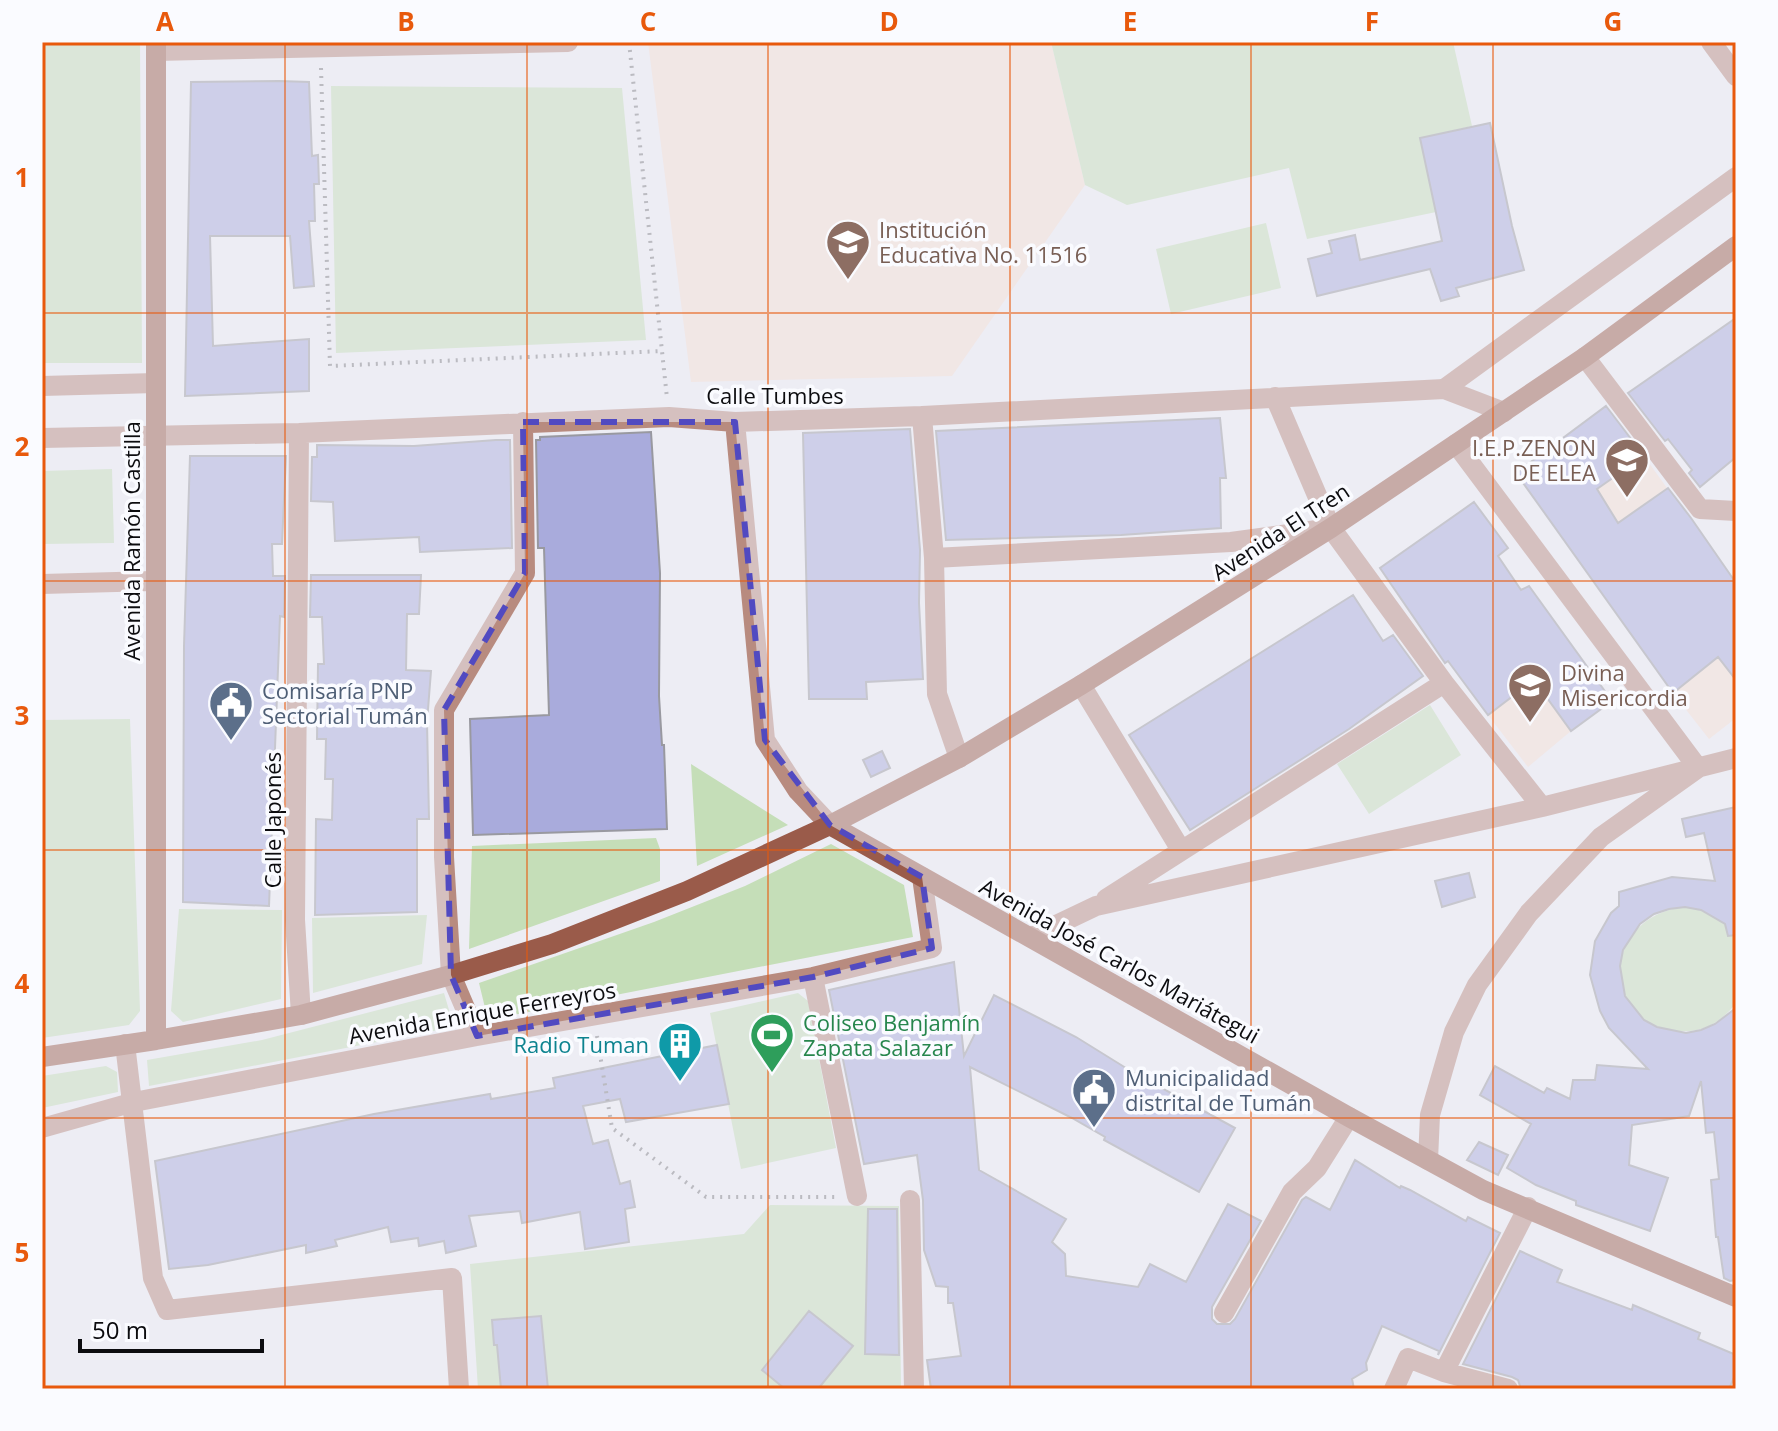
<svg xmlns="http://www.w3.org/2000/svg" width="1778" height="1431" font-family="'Open Sans',sans-serif">
	<style>
		.education { fill: #f6dfd3 }
		.green { fill: #c5deb8 }
		.building { fill: #a9abdc; stroke: #9999a0; stroke-width: 2 }
		.lines { fill: none; stroke-linecap: round; stroke-linejoin: round }
		.path { stroke: #7e7e83; stroke-width: 4; stroke-dasharray: 2 6; stroke-linecap: butt }
		.minor { stroke: #b88b7f; stroke-width: 20 }
		.tertiary { stroke: #b88b7f; stroke-width: 20 }
		.secondary { stroke: #9a5b4a; stroke-width: 20 }
		.marked { fill: none; stroke: #514ac1; stroke-width: 6; stroke-dasharray: 16 10; stroke-linejoin: round }
		.grid { fill: none; stroke: #e8590c; stroke-width: 2; stroke-opacity: 0.55 }
		.labels { text-anchor: middle; dominant-baseline: central; stroke-width: 7; stroke-linejoin: round; paint-order: stroke }
		.education-label { font-size: 22px; fill: #785e54; stroke: #fafbff; text-anchor: start }
		.street-label { font-size: 22px; fill: #0c0c0f; stroke: #fafbff }
		.service-label { font-size: 22px; fill: #4e5e75; stroke: #fafbff; text-anchor: start }
		.leisure-label { font-size: 22px; fill: #27864d; stroke: #fafbff; text-anchor: start }
		.culture-label { font-size: 22px; fill: #0d838f; stroke: #fafbff; text-anchor: end }
		.neatline { fill: none; stroke: #e8590c; stroke-width: 3 }
		.grid-label { font-size: 26px; text-anchor: middle; font-weight: bold; fill: #e8590c }
	</style>
	<rect width="100%" height="100%" fill="#ededf4"/>
	<path class="education" d="M648,42H1051L1085,185L952,376L691,382Z
		M1644,456L1667,488L1619,523L1597,489Z
		M1719,657L1736,680V718L1709,739L1673,693Z
		M1534,680L1571,731L1528,767L1488,715Z"/>
	<path class="green" d="M42,42H140L142,363H42Z
		M1051,42H1453L1472,126L1420,138L1436,212L1307,239L1289,168L1127,205L1085,185Z
		M331,86L622,88L646,340L336,353Z
		M1266,223L1281,288L1171,314L1156,249Z
		M112,469L114,543L42,544V471Z
		M1430,705L1461,755L1369,814L1337,764Z
		M130,719L140,1011L129,1025L42,1038V720Z
		M691,764L788,825L697,866Z
		M656,838L660,849V881L469,949L472,846Z
		M831,844L904,885L913,937L488,1020L479,983L654,922L745,886Z
		M1685,907C1748,918 1736,953 1736,1003C1719,1025 1699,1035 1671,1030C1597,1016 1605,915 1685,907Z
		M179,909L282,910L281,999L183,1022L171,1011Z
		M427,915L422,964L313,993L312,918Z
		M444,993L454,1027L149,1086L147,1060L262,1040Z
		M798,993L808,1001L836,1148L741,1169L710,1013Z
		M106,1066L117,1072L118,1092L42,1108V1076Z
		M770,1205L899,1206L901,1389H478L470,1264L744,1234Z"/>
	<path class="building" d="M279,81L309,82L312,156L318,155L319,184H314L315,221H309L314,286L294,288L290,236H210L213,346L309,339V391L185,396L191,82Z
		M1490,123L1512,226L1524,270L1456,288L1459,296L1441,301L1430,269L1317,296L1308,259L1332,253L1329,241L1355,235L1360,260L1442,241L1420,138Z
		M1736,318V457L1700,487L1689,473L1692,470L1668,439L1665,441L1628,393Z
		M1606,406L1644,456L1597,489L1618,523L1668,488L1691,518L1736,583V680L1718,657L1673,693L1516,473Z
		M1220,418L1226,478H1220L1221,528L1121,535L946,540L936,431Z
		M910,429L920,550L919,603L923,679L866,682L867,699H809L803,433Z
		M651,432L660,573L659,696L662,745H664L667,829L473,835L470,719L549,715L544,548H538L536,440H540V437Z
		M496,440H510L512,548L420,552L419,537L335,541L333,502L311,501L312,457H317V445L414,446Z
		M190,456H286L282,544H272L273,576H285L284,617L280,616L269,906L183,902L184,646Z
		M1474,502L1508,548L1498,556L1521,590L1529,586L1612,701L1571,731L1534,680L1488,715L1448,661L1445,663L1380,568Z
		M311,575H421L419,614H407L406,670L431,671L427,722L429,819H417V912L315,915L316,819L332,820L333,779H325L326,739H317L318,664H324L322,617H310Z
		M1353,595L1383,641L1393,635L1423,676L1349,729L1190,830L1129,735Z
		M882,751L890,768L871,777L863,760Z
		M1736,807V935L1728,936L1725,924L1701,910L1685,907L1669,909L1654,914L1640,924L1623,950L1620,966L1625,996L1644,1020L1657,1027L1686,1033L1701,1030L1715,1024L1736,1008V1280L1730,1281L1724,1278L1718,1237H1716L1711,1180L1719,1179L1714,1132L1706,1133L1701,1081L1689,1116L1632,1125L1629,1165L1668,1178L1650,1231L1576,1205V1201L1536,1185L1507,1168L1531,1124L1480,1095L1495,1066L1544,1093L1547,1088L1570,1099L1573,1080H1595L1597,1065L1648,1069L1609,1028L1600,1011L1590,975L1595,941L1611,913L1619,906V892L1672,877L1715,881L1704,833L1686,837L1682,819Z
		M1469,873L1475,897L1442,907L1435,881Z
		M954,962L964,1056L994,995L1076,1037L1134,1073L1235,1128L1199,1192L1104,1140L1105,1137L1072,1118L970,1067L979,1170L1066,1219L1052,1242L1065,1254L1066,1276L1138,1287L1150,1264L1186,1282L1228,1204L1261,1221L1212,1307V1319L1217,1324H1230L1235,1319L1302,1200L1306,1197L1330,1210L1355,1160L1400,1188L1401,1186L1410,1190L1466,1221L1468,1217L1500,1233L1438,1355L1439,1351L1382,1326L1366,1363L1367,1370L1352,1379L1354,1389H931L927,1360L961,1356L953,1303H948V1287L936,1286L924,1250L923,1200L917,1155L864,1164L829,990Z
		M717,1045L729,1104L626,1122L620,1099L583,1106L593,1144L608,1140L620,1184L630,1181L635,1207L625,1209L629,1242L585,1249L580,1212L522,1223L520,1211L469,1216L476,1246L446,1253L444,1241L419,1246L418,1238L391,1242L388,1227L335,1240L337,1246L306,1253V1245L208,1265L169,1269L155,1161L374,1114L490,1094L491,1099L555,1088L553,1078Z
		M1479,1142L1508,1155L1498,1175L1467,1160Z
		M868,1209H897L899,1355L865,1354Z
		M1520,1251L1562,1270L1557,1282L1632,1310L1633,1305L1700,1333L1698,1339L1736,1355V1373L1729,1389H1521L1518,1380L1512,1377L1463,1364Z
		M809,1311L853,1346L818,1389H785L762,1370Z
		M541,1316L548,1389H501L497,1345H494L492,1320Z"/>
	<g class="lines">
		<path class="path" d="M629,42L667,398
			M321,68L330,366L662,351
			M597,1036L612,1128L706,1197H835"/>
		<path class="minor" d="M156,51L568,42
			M1585,357L1700,509L1736,511
			M42,386L156,383
			M1275,397L1331,528L1444,683L1542,807
			M922,416L934,558L937,694L959,758
			M735,422L765,740L798,791L830,825
			M299,433L295,920L301,1015
			M42,438L299,433L669,417L735,422L922,416L1444,389L1504,412
			M934,558L1231,542L1331,528
			M42,584L153,581
			M1081,685L1181,850
			M1106,899L1444,683
			M1031,937L1096,906L1542,807L1736,758
			M813,977L857,1196
			M477,1036L451,975L444,857V710L525,573L523,422
			M125,1044L153,1278L167,1310L452,1278L459,1389
			M42,1128L134,1102L477,1036L813,977L932,948L922,877
			M1428,1160L1430,1115L1454,1032L1477,985L1529,913L1601,837L1698,768L1456,444
			M910,1200L914,1389
			M1224,1313L1292,1192L1317,1168L1349,1117
			M1444,1372L1528,1207
			M1394,1389L1408,1358L1444,1372L1508,1389"/>
		<path class="tertiary" d="M1711,42L1736,76
			M1444,389L1736,177"/>
		<path class="secondary" d="M156,42C154,375 154,708 156,1040
			M830,825L1349,1117L1483,1190L1736,1297
			M42,1057L156,1040L301,1015L451,975L552,944L687,891L830,825L959,758L1081,685L1331,528L1585,357L1736,246"/>
	</g>
	<path d="M0 0H1778V1431H0ZM523,422H735L765,740L830,825L922,877L932,948L813,977L477,1036L451,975L444,710L525,573Z" fill="#ededf4" fill-opacity=".55" fill-rule="evenodd"/>
	<path class="marked" d="M523,422H735L765,740L830,825L922,877L932,948L813,977L477,1036L451,975L444,710L525,573Z"/>
	<path class="grid" d="M285,42V1389M527,42V1389M768,42V1389M1010,42V1389M1251,42V1389M1493,42V1389M42,313H1736M42,581H1736M42,850H1736M42,1118H1736"/>
	<defs>
		<g id="school-pin" transform="scale(2.3)"><path d="M0 17L-7.5 6A9.5 9.5 0 1 1 7.5 6Z" fill="#8d6e63" stroke="#fafbff"/><path d="M0-5L7-2L0 1L-7-2ZM-4 1L0 2.5L4 1V4Q0 6-4 4Z" fill="#fff"/></g>
		<g id="civic-pin" transform="scale(2.3)"><path d="M0 17L-7.5 6A9.5 9.5 0 1 1 7.5 6Z" fill="#5c6f8a" stroke="#fafbff"/><path d="M-.6-6.5H3V-4.5H.6V-3L4-1V1h2V6H-6V1h2V-1L-.6-3ZM-1.2 2.5V6h2.4V2.5Z" fill="#fff"/></g>
		<g id="stadium-pin" transform="scale(2.3)"><path d="M0 17L-7.5 6A9.5 9.5 0 1 1 7.5 6Z" fill="#2e9e5b" stroke="#fafbff"/><path d="M0-5a6.5 5 0 1 0 0 10a6.5 5 0 1 0 0-10ZM-3.5-1.8h7v3.6h-7Z" fill="#fff"/></g>
		<g id="building-pin" transform="scale(2.3)"><path d="M0 17L-7.5 6A9.5 9.5 0 1 1 7.5 6Z" fill="#0f9aa8" stroke="#fafbff"/><path d="M-4-6H4V6H1V3H-1V6H-4ZM-2.5-4.3h1.7v1.8h-1.7ZM.8-4.3h1.7v1.8H.8ZM-2.5-1h1.7V.8h-1.7ZM.8-1h1.7V.8H.8Z" fill="#fff"/></g>
	</defs>
	<g fill-rule="evenodd">
		<use href="#school-pin" x="848" y="242"/>
		<use href="#school-pin" x="1627" y="460"/>
		<use href="#school-pin" x="1530" y="685"/>
		<use href="#civic-pin" x="231" y="703"/>
		<use href="#stadium-pin" x="772" y="1035"/>
		<use href="#building-pin" x="680" y="1044"/>
		<use href="#civic-pin" x="1094" y="1090"/>
	</g>
	<g class="labels">
		<g class="education-label">
			<text x="879" y="229">Institución<tspan x="879" dy="25">Educativa No. 11516</tspan></text>
			<text x="1596" y="447" text-anchor="end">I.E.P.ZENON<tspan x="1596" dy="25">DE ELEA</tspan></text>
			<text x="1561" y="672">Divina<tspan x="1561" dy="25">Misericordia</tspan></text>
		</g>
		<g class="street-label">
			<text x="775" y="395">Calle Tumbes</text>
			<text transform="translate(1280 531) rotate(-33)">Avenida El Tren</text>
			<text transform="translate(131 541) rotate(-90)">Avenida Ramón Castilla</text>
			<text transform="translate(272 820) rotate(-90)">Calle Japonés</text>
			<text transform="translate(1120 960) rotate(29)">Avenida José Carlos Mariátegui</text>
			<text transform="translate(482 1012) rotate(-10)">Avenida Enrique Ferreyros</text>
		</g>
		<g class="service-label">
			<text x="262" y="690">Comisaría PNP<tspan x="262" dy="25">Sectorial Tumán</tspan></text>
			<text x="1125" y="1077">Municipalidad<tspan x="1125" dy="25">distrital de Tumán</tspan></text>
		</g>
		<g class="leisure-label">
			<text x="803" y="1022">Coliseo Benjamín<tspan x="803" dy="25">Zapata Salazar</tspan></text>
		</g>
		<g class="culture-label">
			<text x="649" y="1044">Radio Tuman</text>
		</g>
	</g>
	<rect width="1778" height="1431" fill="none" stroke="#fafbff" stroke-width="88"/>
	<path d="M80 1339v12h182v-12" fill="none" stroke="#0c0c0f" stroke-width="4"/>
	<text x="92" y="1339" font-size="24" fill="#0c0c0f" stroke="#fafbff" stroke-width="6" paint-order="stroke">50 m</text>
	<rect x="44" y="44" width="1690" height="1343" class="neatline"/>
	<g class="grid-label">
		<text x="165" y="31">A</text>
		<text x="406" y="31">B</text>
		<text x="648" y="31">C</text>
		<text x="889" y="31">D</text>
		<text x="1130" y="31">E</text>
		<text x="1372" y="31">F</text>
		<text x="1613" y="31">G</text>
		<text x="22" y="187">1</text>
		<text x="22" y="456">2</text>
		<text x="22" y="725">3</text>
		<text x="22" y="993">4</text>
		<text x="22" y="1262">5</text>
	</g>
</svg>
